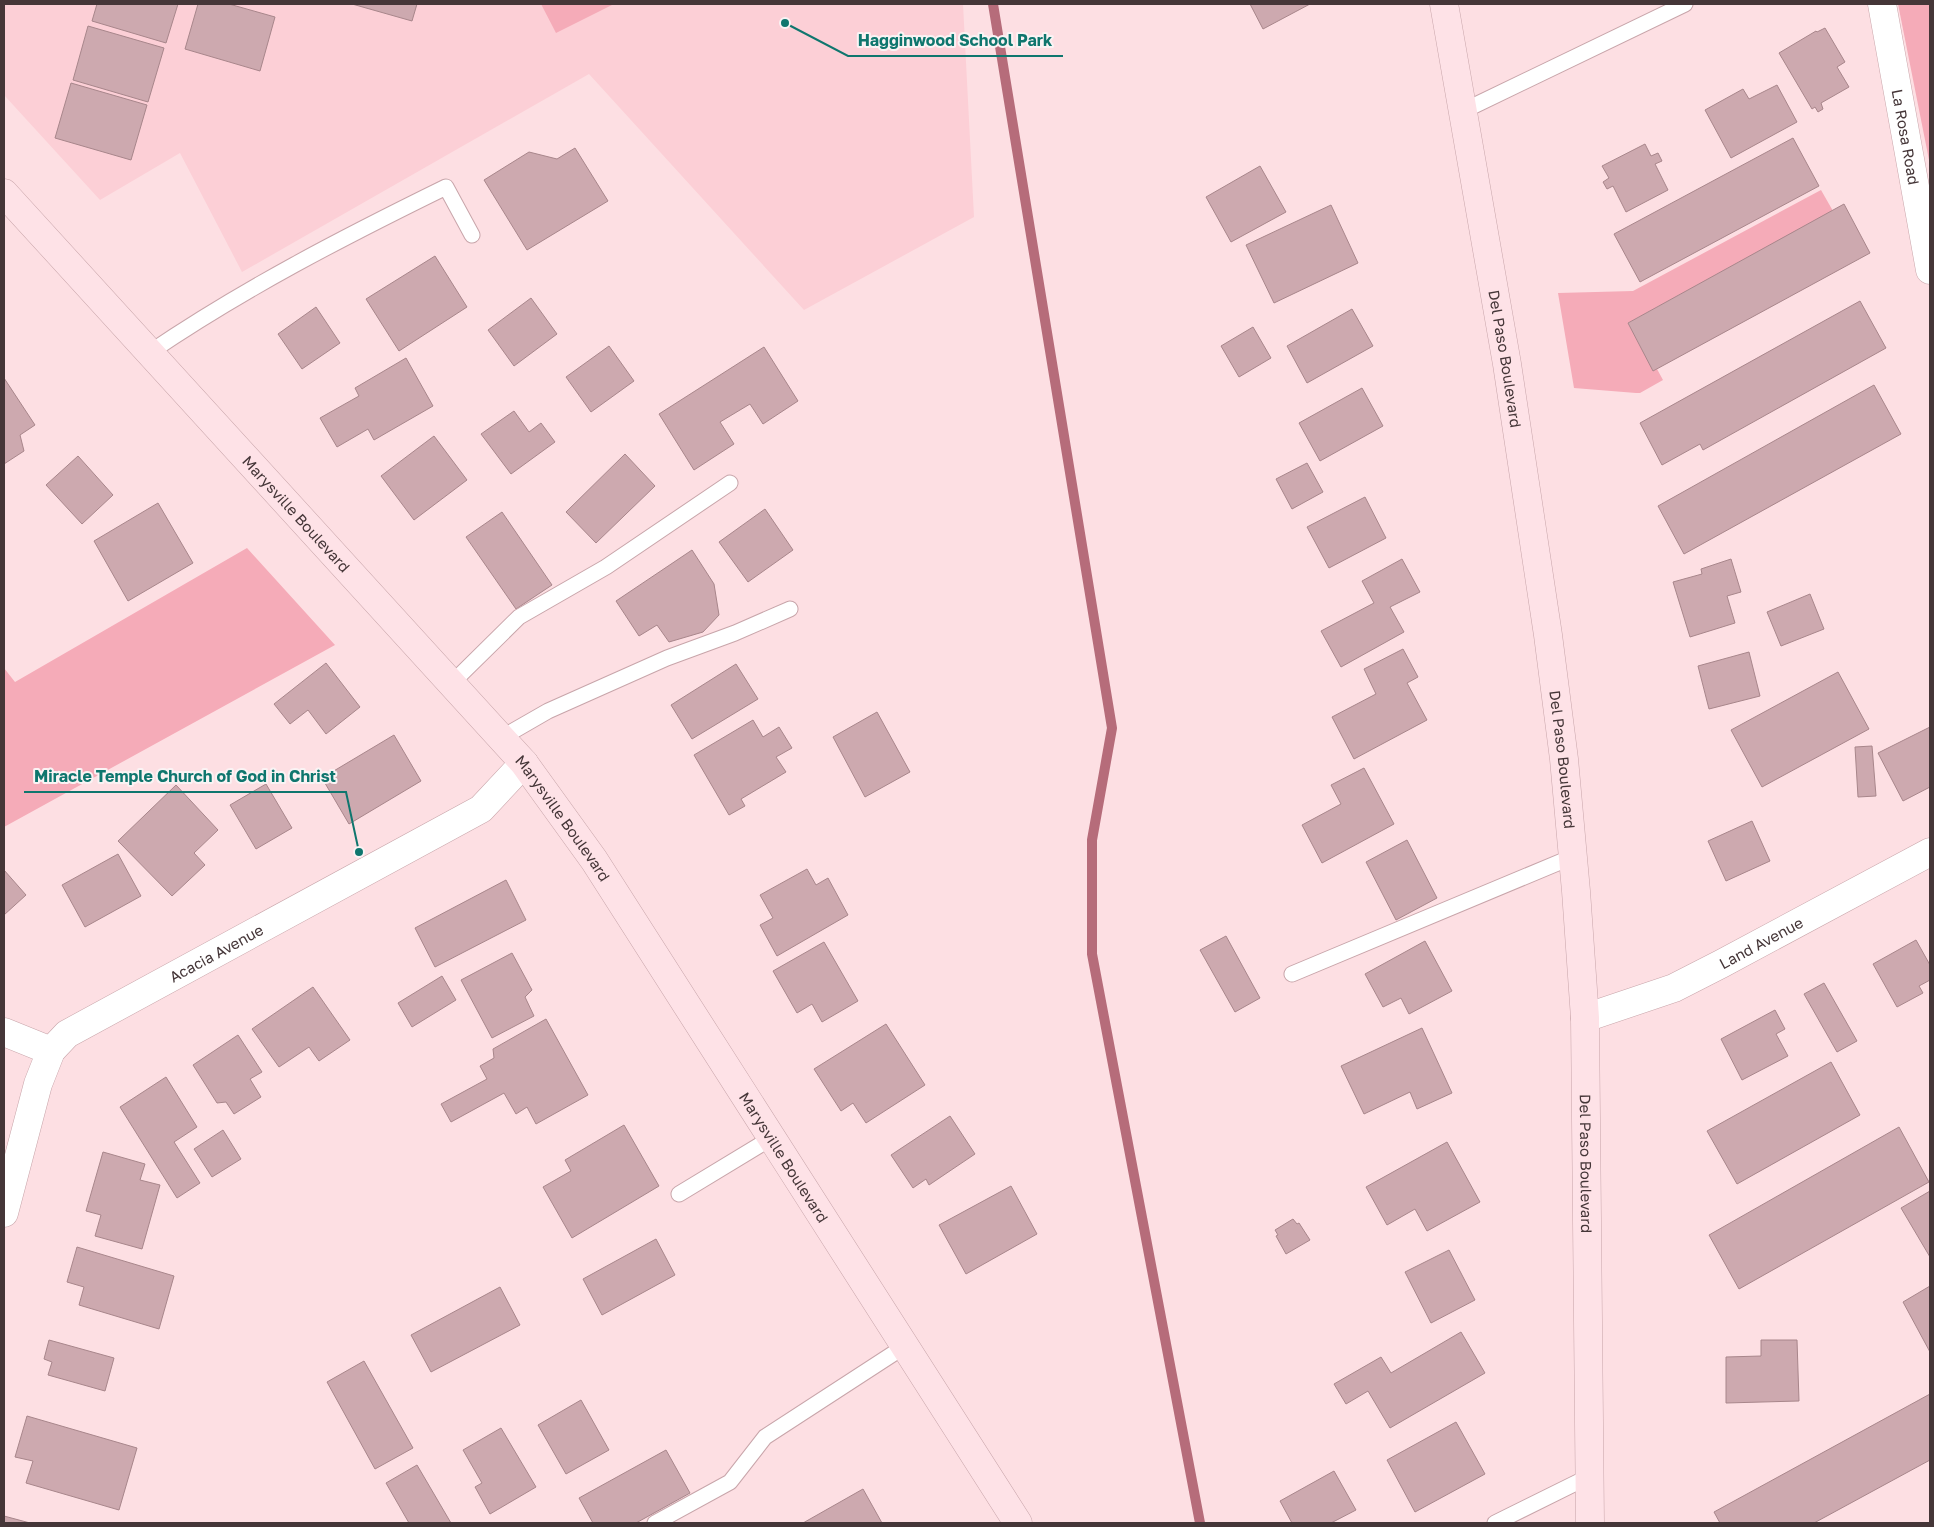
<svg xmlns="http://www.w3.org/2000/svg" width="1934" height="1527" font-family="'Golos Text',sans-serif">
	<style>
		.built { fill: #fccfd6 }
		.green { fill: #f5abb8 }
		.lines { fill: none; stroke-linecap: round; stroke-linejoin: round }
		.stream { stroke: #b66c7a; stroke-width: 10 }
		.building { fill: #cda9af; stroke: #a8868b }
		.service-casing { stroke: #c8a5aa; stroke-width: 17 }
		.minor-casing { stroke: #c8a5aa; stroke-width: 29 }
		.secondary-casing { stroke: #c8a5aa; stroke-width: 29 }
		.service { stroke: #fff; stroke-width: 15 }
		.minor { stroke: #fff; stroke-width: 28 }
		.secondary { stroke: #fee2e7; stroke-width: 28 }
		.labels { text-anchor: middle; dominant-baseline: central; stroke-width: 4; stroke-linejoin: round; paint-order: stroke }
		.street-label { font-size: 15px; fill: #453638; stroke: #faf3f4 }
		.leader { fill: none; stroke: #0f766e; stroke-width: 2 }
		.callout-dot { fill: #0f766e; stroke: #faf3f4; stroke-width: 2 }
		.callout-label { font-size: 16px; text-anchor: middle; font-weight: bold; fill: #0f766e; stroke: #faf3f4; stroke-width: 4; stroke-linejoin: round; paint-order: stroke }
	</style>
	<rect width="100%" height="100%" fill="#fddfe3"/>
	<path class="built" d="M4,4H963L974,217L804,310L589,74L242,272L180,153L100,200L4,95Z"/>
	<path class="green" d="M541,4H614L556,33Z
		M1898,4H1930V165Z
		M1821,190L1833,211L1628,323L1653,370L1657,369L1663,380L1640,393H1636L1574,388L1558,293L1633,291Z
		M247,548L335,645L4,827V668L15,682Z"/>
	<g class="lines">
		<path class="stream" d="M993,4L1112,728L1092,840V954L1200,1523"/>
	</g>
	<path class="building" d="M97,4H178L166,43L92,21Z
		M198,4H229L275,17L260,71L185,49Z
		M352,4H417L412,21Z
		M1250,4H1310L1263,29Z
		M88,26L164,48L148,102L73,80Z
		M1825,28L1845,62L1837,67L1849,87L1821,103L1823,109L1818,112L1815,107L1812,109L1779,53L1816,31L1817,32Z
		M71,83L147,105L131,160L55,138Z
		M1777,85L1797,122L1731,158L1705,110L1743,89L1749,99Z
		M1793,138L1819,186L1640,282L1614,234Z
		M1645,144L1651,156L1658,153L1662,161L1655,164L1668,190L1626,212L1613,186L1607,189L1603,182L1609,178L1602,166Z
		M575,148L608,201L527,250L484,180L529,152L557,159Z
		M1260,166L1286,212L1231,242L1206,197Z
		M1844,204L1870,253L1653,371L1628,323Z
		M1331,205L1358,263L1274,303L1246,245Z
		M435,256L467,307L399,351L366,299Z
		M531,298L557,334L514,366L488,330Z
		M1860,301L1886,348L1703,450L1700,444L1662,465L1640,423Z
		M316,307L340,343L302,369L278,334Z
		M1352,309L1373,346L1307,383L1287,346Z
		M1253,327L1271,358L1239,377L1221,346Z
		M609,346L634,381L591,412L566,377Z
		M764,347L798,401L763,424L750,404L720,422L734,444L694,470L659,414Z
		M406,358L433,406L374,440L368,429L337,447L320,418L359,396L355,388Z
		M4,378L35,425L20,435L24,451L4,464Z
		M1874,385L1901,434L1684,554L1658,506Z
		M1362,388L1383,426L1320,461L1299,423Z
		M514,411L529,432L541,423L555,442L511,474L481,434Z
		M434,436L467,480L414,520L381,476Z
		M625,454L655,486L596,543L566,512Z
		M78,456L113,495L82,524L46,485Z
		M1307,463L1323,492L1292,509L1276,479Z
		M1365,497L1386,538L1329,568L1307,527Z
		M158,503L193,563L128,601L94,541Z
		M765,509L793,550L748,582L719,542Z
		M502,512L552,585L516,609L466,537Z
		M692,550L714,584L719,615L703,632L669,642L657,625L639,636L616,601Z
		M1402,559L1420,592L1390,607L1404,632L1341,667L1321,631L1374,603L1362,581Z
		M1731,559L1741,592L1727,596L1735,623L1690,637L1673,582L1702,574L1701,569Z
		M1810,594L1824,629L1781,646L1767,612Z
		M1403,649L1418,677L1407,683L1427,720L1354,759L1332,717L1376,694L1364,669Z
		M1749,652L1760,696L1709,709L1698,666Z
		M326,663L360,707L326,734L308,710L290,724L274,704Z
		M736,664L758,699L692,739L671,705Z
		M1838,672L1869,729L1762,787L1731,730Z
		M877,712L910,772L865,797L833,737Z
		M753,720L763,737L779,727L792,748L776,757L786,772L741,799L745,806L729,815L694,755Z
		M1930,727V787L1903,801L1878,753Z
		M394,735L421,781L349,824L322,778Z
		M1872,746L1876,796L1858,797L1855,747Z
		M1364,768L1394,824L1322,863L1302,825L1341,804L1331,785Z
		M266,784L292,828L256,849L230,805Z
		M176,785L218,830L194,853L205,865L172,896L118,841Z
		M1752,821L1770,861L1726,881L1708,841Z
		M1407,840L1437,898L1396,920L1366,862Z
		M118,854L141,896L85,927L62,885Z
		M807,869L816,885L828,878L848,915L777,956L760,925L773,918L760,895Z
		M4,870L26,895L4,915Z
		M506,880L526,920L435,967L415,928Z
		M1226,936L1260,998L1235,1012L1200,950Z
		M1916,940L1930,965V980L1919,986L1923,993L1897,1007L1873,964Z
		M1425,941L1452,991L1409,1014L1401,998L1383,1007L1365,974Z
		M824,942L858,1001L822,1022L812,1004L797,1013L773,971Z
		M512,953L532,990L525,997L534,1016L492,1038L461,980Z
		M442,976L456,1000L412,1027L398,1003Z
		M1824,983L1857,1041L1837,1052L1804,994Z
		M313,987L350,1040L319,1061L309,1047L279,1067L252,1029Z
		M1775,1010L1785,1029L1776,1034L1788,1056L1742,1080L1721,1039Z
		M546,1019L588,1095L536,1124L527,1107L516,1114L504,1093L451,1122L441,1104L487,1079L480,1066L494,1058L493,1049Z
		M886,1024L925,1085L866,1123L853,1103L841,1111L814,1069Z
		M1422,1028L1452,1093L1417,1109L1410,1092L1364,1114L1341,1066Z
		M238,1035L262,1072L250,1079L261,1097L234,1114L226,1102L217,1103L193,1065Z
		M1831,1062L1860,1115L1737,1184L1707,1131Z
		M166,1077L197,1127L174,1142L200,1183L177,1198L120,1107Z
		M950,1116L975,1154L929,1185L926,1179L913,1188L891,1155Z
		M624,1125L659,1186L572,1238L543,1187L571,1171L565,1160Z
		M1899,1127L1929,1182L1739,1289L1709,1235Z
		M223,1130L241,1159L212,1177L194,1149Z
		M1447,1142L1480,1202L1427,1231L1415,1209L1387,1225L1366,1187Z
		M103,1152L145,1164L140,1180L160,1185L142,1249L95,1236L101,1215L86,1211Z
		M1011,1186L1037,1234L966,1274L939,1225Z
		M1930,1191V1257L1901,1208Z
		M1293,1219L1297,1224L1299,1223L1310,1240L1286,1254L1276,1236L1278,1235L1275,1230Z
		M656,1239L675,1275L602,1315L583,1279Z
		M77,1247L174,1276L159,1329L79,1305L84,1287L67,1282Z
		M1449,1250L1475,1300L1431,1323L1405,1272Z
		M1930,1286V1352L1903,1302Z
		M500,1287L520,1325L431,1372L411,1335Z
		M1461,1332L1485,1373L1390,1428L1368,1391L1346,1404L1334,1384L1381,1357L1391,1373Z
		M49,1340L114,1358L105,1391L48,1375L52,1362L44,1359Z
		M1761,1340H1797L1799,1401L1726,1403V1357L1761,1356Z
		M364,1361L413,1448L375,1469L327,1382Z
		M1930,1394V1460L1814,1523H1720L1714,1512Z
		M581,1400L609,1450L566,1474L538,1425Z
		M27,1416L137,1448L119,1510L26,1483L33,1461L15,1457Z
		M1456,1422L1485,1474L1415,1512L1387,1460Z
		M501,1428L536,1487L490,1514L475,1487L482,1483L463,1450Z
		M666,1450L690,1493L636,1523H593L579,1498Z
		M417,1465L451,1523H409L386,1483Z
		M1334,1471L1356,1510L1331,1523H1292L1280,1501Z
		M863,1489L882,1523H803Z
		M4,1516L30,1523H4Z"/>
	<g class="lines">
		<g class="service-casing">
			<path id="service" d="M1461,112L1685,4
				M149,353C243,289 344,237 446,187L472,235
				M451,684L519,617L606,567L730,483
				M501,738L548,711L667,658L735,633L790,609
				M1292,974L1572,857
				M679,1194L773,1137
				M655,1523L730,1482L765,1437L905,1346
				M1495,1523L1590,1476"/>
		</g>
		<g class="minor-casing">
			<g id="minor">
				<path id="s1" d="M1882,4L1930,270"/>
				<path id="s2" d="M1585,1018L1674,988L1721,964L1930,852"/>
				<path d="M4,1032L51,1051"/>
				<path id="s3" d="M4,1213L38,1084L51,1051L67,1034L481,809L524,763"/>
			</g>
		</g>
		<g class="secondary-casing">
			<g id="secondary">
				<path id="s4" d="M1444,4L1507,364L1548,635L1564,759L1576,891L1585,1018L1590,1523"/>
				<path id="s5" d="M4,193L524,763L594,860L1018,1523"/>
			</g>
		</g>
		<use href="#service" class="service"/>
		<use href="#minor" class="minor"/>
		<use href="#secondary" class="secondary"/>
	</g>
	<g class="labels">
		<g class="street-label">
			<text stroke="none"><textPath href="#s1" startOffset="135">La Rosa Road</textPath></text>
			<text stroke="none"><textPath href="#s4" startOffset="360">Del Paso Boulevard</textPath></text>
			<text stroke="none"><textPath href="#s5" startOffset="434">Marysville Boulevard</textPath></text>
			<text stroke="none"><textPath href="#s4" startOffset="765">Del Paso Boulevard</textPath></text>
			<text stroke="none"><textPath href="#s5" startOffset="839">Marysville Boulevard</textPath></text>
			<text stroke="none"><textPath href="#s2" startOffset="192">Land Avenue</textPath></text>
			<text stroke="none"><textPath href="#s3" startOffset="362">Acacia Avenue</textPath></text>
			<text stroke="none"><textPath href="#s5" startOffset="1244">Marysville Boulevard</textPath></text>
			<text stroke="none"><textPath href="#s4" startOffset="1170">Del Paso Boulevard</textPath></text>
		</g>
	</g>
	<path class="leader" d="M785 23L848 56H1063M359 852L346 792H24"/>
	<g class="callout-dot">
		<circle cx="785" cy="23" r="5"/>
		<circle cx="359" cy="852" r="5"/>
	</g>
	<g class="callout-label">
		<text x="955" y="46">Hagginwood School Park</text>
		<text x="185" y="782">Miracle Temple Church of God in Christ</text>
	</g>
	<rect width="1934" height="1527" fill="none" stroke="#453638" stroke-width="10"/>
</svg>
